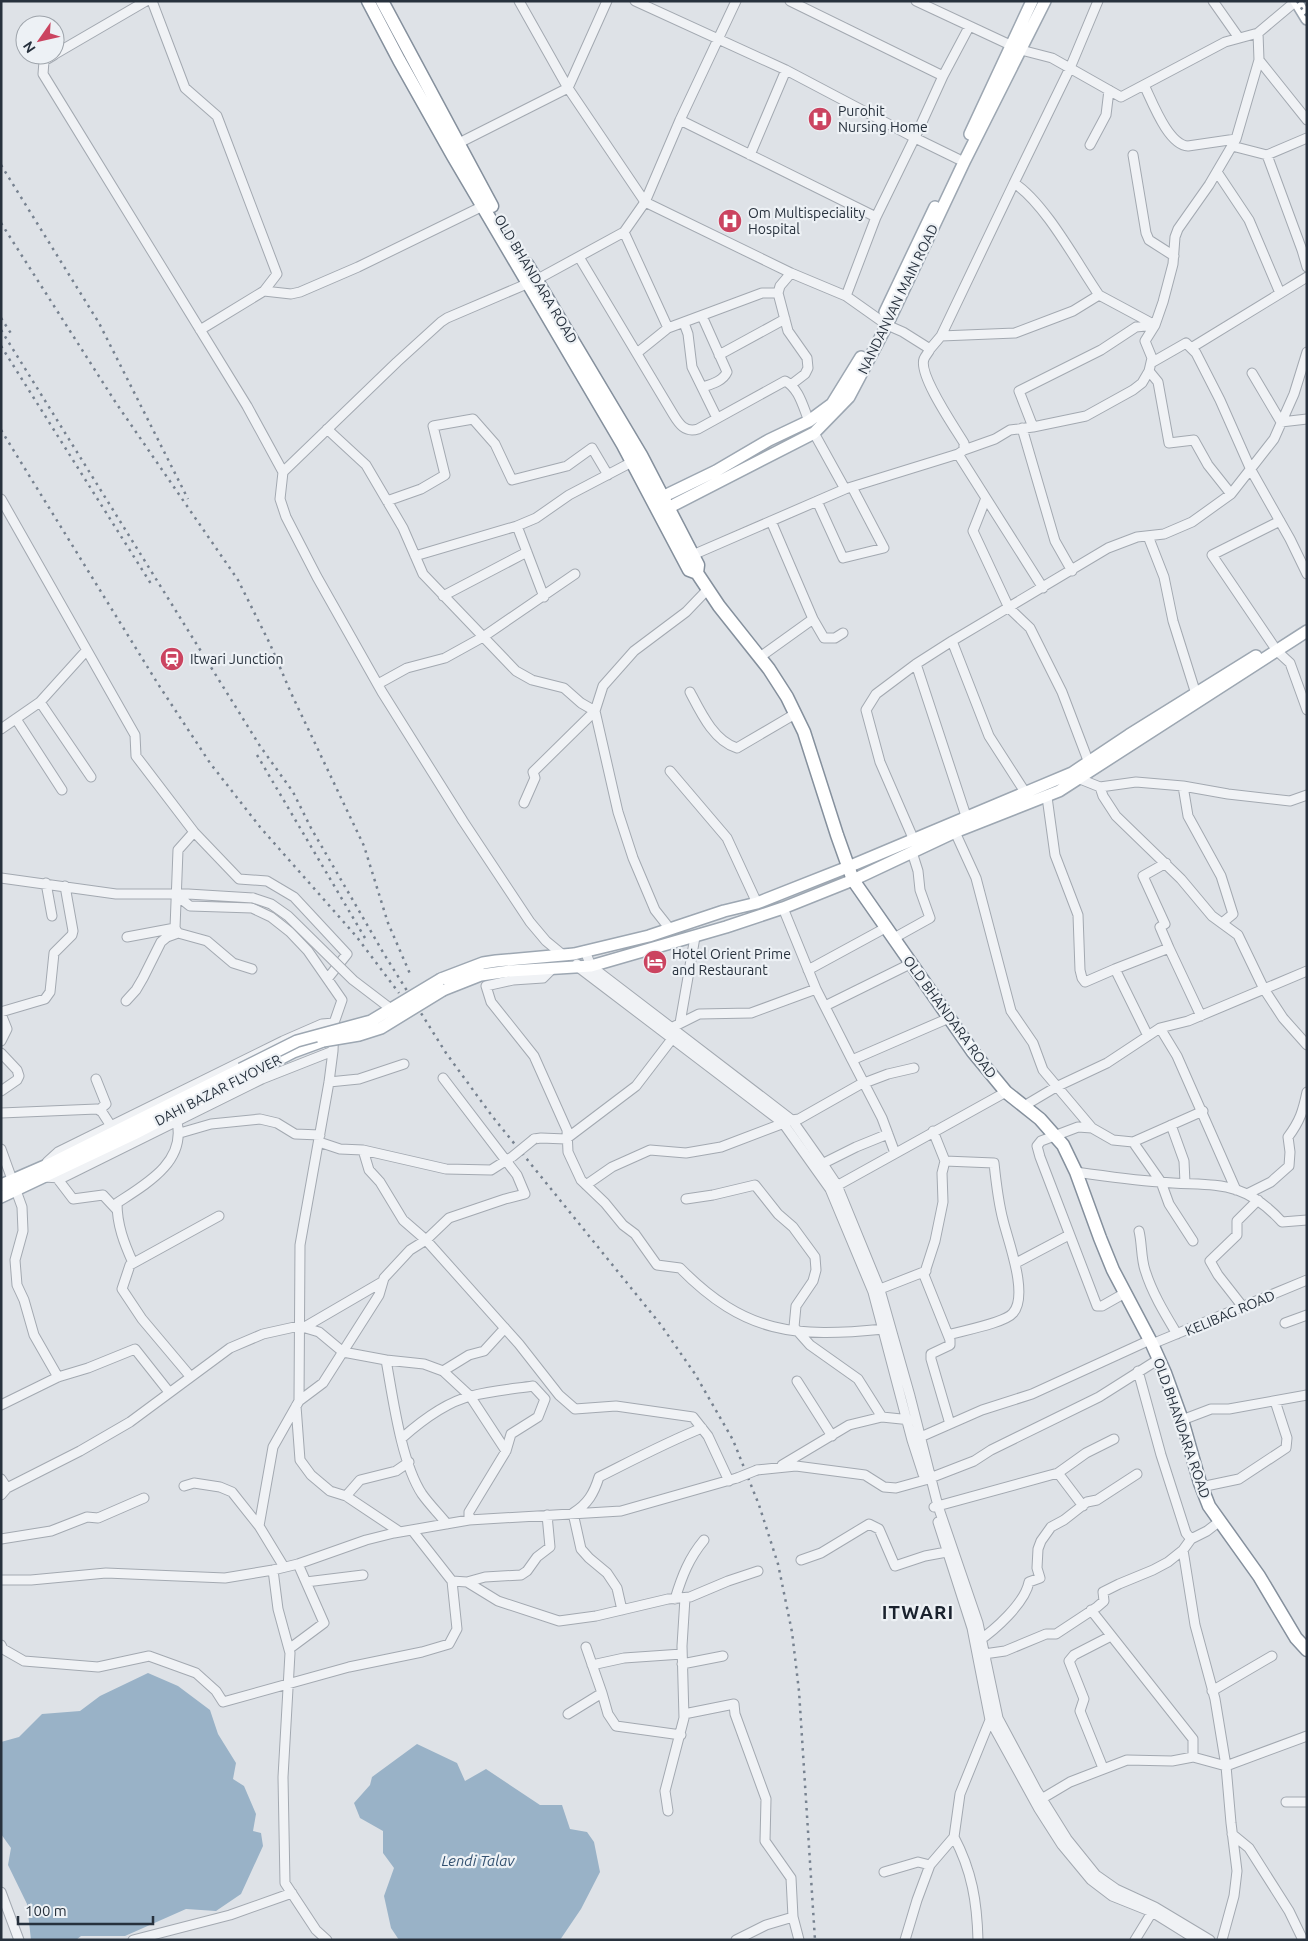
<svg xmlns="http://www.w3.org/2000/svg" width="1308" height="1941" font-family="Ubuntu,sans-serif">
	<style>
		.water { fill: #99b2c7 }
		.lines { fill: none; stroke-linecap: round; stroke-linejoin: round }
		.minor-casing { stroke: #a3a9b1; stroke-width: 11 }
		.major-casing { stroke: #9da7b2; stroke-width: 14 }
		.highway-casing { stroke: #85909d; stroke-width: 15 }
		.minor { stroke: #f0f2f5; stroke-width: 9 }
		.major { stroke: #fff; stroke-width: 11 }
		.highway { stroke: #fff; stroke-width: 12 }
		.rail { stroke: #778290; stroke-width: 2.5; stroke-dasharray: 2.5 5; stroke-linecap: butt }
		.minor-bridge-casing { stroke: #a3a9b1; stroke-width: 11; stroke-linecap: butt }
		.major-bridge-casing { stroke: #9da7b2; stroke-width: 14; stroke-linecap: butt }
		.minor-bridge { stroke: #f0f2f5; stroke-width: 9 }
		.major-bridge { stroke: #fff; stroke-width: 11 }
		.labels { text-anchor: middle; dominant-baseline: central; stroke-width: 4.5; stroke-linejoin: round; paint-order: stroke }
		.poi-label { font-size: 14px; fill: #27313d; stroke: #edf1f5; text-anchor: start }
		.street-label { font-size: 14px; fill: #27313d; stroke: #edf1f5 }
		.water-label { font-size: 15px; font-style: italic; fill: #335170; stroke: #edf1f5 }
		.district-label { font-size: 19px; font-weight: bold; letter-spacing: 1px; fill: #1a222e; stroke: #edf1f5 }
	</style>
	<rect width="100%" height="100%" fill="#dee2e7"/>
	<path class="water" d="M148,1673L178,1686L210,1710L218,1734L236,1763L233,1779L244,1786L256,1814L253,1831L261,1833L263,1846L241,1894L216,1911L186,1909L125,1936H81L76,1940H31L27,1904L8,1865L11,1848L1,1834V1742L19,1737L42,1714L80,1711L100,1696Z
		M417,1744L457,1763L465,1781L486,1769L540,1805H562L570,1829L587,1832L594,1842L600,1872L581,1909L560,1940H399L391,1928L384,1896L394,1868L383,1853V1831L360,1818L354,1803L370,1785L372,1777Z"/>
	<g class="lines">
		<g class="minor-casing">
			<path id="minor" d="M152,1L185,88L217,116L277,274L264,291
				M519,1L568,88L645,202L791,273L846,296L887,325L903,332L930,349C929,352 925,356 924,359C918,375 955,428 964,443V450L958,454L845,489
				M635,1L786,70L915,138L958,159
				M790,1L943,76
				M916,1L1021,50L1052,58L1121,97L1225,42L1258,33L1259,60L1236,139L1209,185L1178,229L1175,237L1173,264L1163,302L1155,325L1145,341L1152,358L1149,371L1142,383L1133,390L1086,416L1033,427L1010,430L995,439L964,450
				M1213,1L1239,38
				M1258,33L1296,1
				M55,54L146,1
				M54,55L44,61L43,74L247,406L283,472L397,362L441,322L447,318L536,280L624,232L645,202L680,120L736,1
				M1259,60L1307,120
				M1144,85C1152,101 1168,145 1188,146L1236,139
				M680,120L876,217
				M459,143L568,88L607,1
				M1090,145L1106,115L1109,90
				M1232,146L1267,155L1302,250L1307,267
				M750,155L786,70
				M1133,155L1146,233L1149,240L1174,256
				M1267,155L1307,138
				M1217,172L1249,220L1280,293
				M1014,183L1070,68L1098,1
				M624,232L668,328
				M579,257L673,414C679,424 685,433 698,429L785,381C799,388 803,407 809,421
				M791,273L780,286L778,293L788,331L807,358L808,368L805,374L792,384
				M846,296L876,217L918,131L943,76L969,27
				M702,316L727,372C723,381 712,384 703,387
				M684,323L688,334L692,367L717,418
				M200,330L264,291L291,294L300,292L358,267L483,206
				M941,336L1014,183C1045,203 1077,263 1099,295
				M1191,348L1307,277
				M930,349L941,336L1015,333L1073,311L1099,295L1155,325
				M637,353L668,328L762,293H778
				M719,355L785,319
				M1151,363L1186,343L1196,353L1220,400L1251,470L1290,539L1307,574
				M1149,371L1158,382L1169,443L1194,440L1208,465L1231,494
				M1252,373L1281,422L1307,419
				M1033,427L1019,391L1101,350L1136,327L1155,325
				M1022,428L1055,541L1072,571
				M327,429L366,465L403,528L423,574L516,671L532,680L564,688L581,703L595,711L603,686L634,651L686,612L708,589
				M958,454L1043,588
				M283,472L280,499L286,517L317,577L382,692L463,821L530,922L546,941L563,955
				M986,498L973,531L1009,608L1030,628L1062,692L1089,763
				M1,499L135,735L136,756L194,832L239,879L267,881L294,897L347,954L328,978
				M387,501L421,489L445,475L433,426L473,419L495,444L512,480L567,466L592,448L608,475
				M817,501L843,558L884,548L852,487
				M771,521L813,619
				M1148,536L1164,577L1173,621L1196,694
				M415,556L517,526
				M688,557L845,489L814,433
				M443,596L527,552
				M544,597L517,526L536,518L569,495L632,462
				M952,641L989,736L1025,792
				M1273,645L1212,555L1280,521
				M1277,651L1290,663L1307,710
				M760,657L813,619L824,638H835L843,633
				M916,664L966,816
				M378,684L407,668L445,658L483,637L575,574
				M690,692C701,713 714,741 737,748L795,714
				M40,702L91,777
				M595,711L618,812L633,858L655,910L670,929
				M16,719L62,790
				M1,729L40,702L86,651
				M670,771L727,838L757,903
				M1080,779L1100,787L1136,782L1183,786L1228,794L1290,801L1307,795
				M1183,786L1188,816L1221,876L1233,914L1222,923
				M1100,787L1103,796L1116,816L1181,879L1212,916L1238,935L1264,989L1283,1018L1307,1045
				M1047,797L1055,855L1078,915L1080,970L1082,978L1085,982L1115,969
				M524,803L535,778L533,772L595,711
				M194,832L178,850L175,928L178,933L207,941L233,963L252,969
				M955,832L976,878L1011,1011L1033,1043L1043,1070L1092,1128
				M913,838L880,762L866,710L876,694L916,664L952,641L1108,548L1137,537L1164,534L1192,522L1231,494L1274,439L1294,394L1307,352
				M1,878L116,894H188L253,898
				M46,883L52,916
				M175,894L190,906L252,908L271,917L290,932L308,951L342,1000L334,1023L333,1051L329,1082L300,1245L299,1401
				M127,937L175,928
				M894,938L930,918L920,890L918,871L912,852
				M1169,948L1201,1016
				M585,951L591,966L792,1120L823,1164L837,1185L880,1290L910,1396L938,1506L978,1623L998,1718L1037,1791L1067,1839L1096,1875L1116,1889L1155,1907L1210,1940
				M577,964L578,967L783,1123L815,1168L830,1189L873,1292L912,1440L923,1474
				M553,968L543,978L513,980L486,986L491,1002L534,1056L567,1130L568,1152L581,1180L605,1203L623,1225L635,1234L657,1265L680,1268C745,1334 795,1338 884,1329
				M808,970L887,927
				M816,989L852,1060L949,1018
				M126,1001L136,990L143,978L161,942L167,937L178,933
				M825,1006L912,963
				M1,1012L45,999L50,992L54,953L72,935L73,931L65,886
				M1,1014L7,1029L1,1041
				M680,1023L695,937
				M1160,1028L1177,1056L1236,1190
				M670,1031L673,1027L699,1014L751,1013L816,989L783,908
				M1148,1036L1115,969L1169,948L1160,927L1165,924L1143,876L1166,863
				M1,1053L17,1070L19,1076L17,1080L1,1091
				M852,1060L882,1118L895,1153
				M96,1079L106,1104L99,1110
				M329,1082L359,1079L404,1064
				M1024,1106L1056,1087L1107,1063L1160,1028L1188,1021L1307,971
				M1,1113L97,1109L102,1112L111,1126
				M1171,1125L1184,1161L1185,1183
				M933,1131L945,1161L942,1173L943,1202L935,1241L924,1275L950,1340V1345L931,1354V1359L950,1424
				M180,1133L211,1124L260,1119L277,1123L295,1134L320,1135
				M534,1139L541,1138L566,1139L636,1086L675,1035
				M319,1142L340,1149L363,1150L446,1169L491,1170L510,1158
				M1133,1142L1203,1111
				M1,1149L22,1207L23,1231L15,1260L17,1285L24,1300L34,1335L58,1377
				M363,1150L369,1170L380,1182L403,1220L426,1240L519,1344L559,1395L575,1409L616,1406L693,1417L708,1436L729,1481
				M945,1161L994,1163C996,1182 998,1201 1003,1220C1008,1241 1029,1295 1013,1313C1005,1323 961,1331 948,1335
				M47,1162L58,1152L283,1041L322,1024L334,1023
				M820,1165L856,1147L888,1134
				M1076,1172C1104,1176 1132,1180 1160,1182C1214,1187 1241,1177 1282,1222L1307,1220
				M42,1177L62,1178L262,1079L333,1051
				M57,1178L73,1199L103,1195L117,1210
				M586,1185L612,1167L650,1150L686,1153L721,1147L792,1120L799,1119L859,1085L888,1074L914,1068
				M833,1188L1006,1092
				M1247,1194L1271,1182L1289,1166L1290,1152L1288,1137C1300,1121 1303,1111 1307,1092
				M686,1199L713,1195L755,1185L778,1214L793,1227L815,1257L816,1270L813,1281L796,1306L794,1327L810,1345L858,1379L882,1417
				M1139,1231C1142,1243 1141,1258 1145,1270C1152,1293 1165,1314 1177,1334
				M133,1263C124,1243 117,1225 117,1203C146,1184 186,1162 177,1122
				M1016,1263L1069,1235
				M875,1291L926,1271
				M1125,1293L1102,1306H1097L1040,1157L1037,1146L1041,1141L1078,1127L1092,1128L1113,1140L1133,1142L1161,1182L1169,1204L1193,1241
				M1243,1307L1218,1275L1210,1261L1237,1235V1221L1258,1200
				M1285,1323L1307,1315
				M303,1328L382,1282
				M1152,1344L1307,1280
				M386,1360L424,1364L443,1371L469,1355L484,1351L505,1328
				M443,1371L470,1396L506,1451
				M1138,1371L1161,1455L1186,1533L1191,1539
				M190,1376L142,1319L122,1289L130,1265L219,1216
				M797,1381L832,1436
				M1,1405L58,1377L88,1368L135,1349L169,1392
				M296,1406L300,1460L311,1475L330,1491L346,1496L400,1532
				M1182,1420L1211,1409H1229L1307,1395
				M402,1438C420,1422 447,1402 471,1396C491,1391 512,1389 533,1386L545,1399L538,1417L511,1434L506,1451L469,1512V1520
				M916,1439L982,1410L1032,1394L1150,1340
				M782,1465L849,1425L882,1417L911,1420
				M757,1470L796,1466L865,1475L884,1487L896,1488L925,1480L974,1461L991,1450L1099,1397L1159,1359
				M1058,1473L1086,1453L1114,1439
				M1,1479L7,1488L1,1495
				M184,1486L194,1483L220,1487L232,1492L259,1526
				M1201,1487L1239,1479L1286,1448L1287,1438L1275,1401
				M7,1488L80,1451L130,1422L230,1348L263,1334L299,1326L319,1332L343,1352L386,1360C393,1398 401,1462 422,1494C429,1504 439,1514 447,1524
				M346,1496L360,1480L396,1471L409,1462
				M934,1507L1058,1473L1083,1506
				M938,1522L972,1628L990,1720L1039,1809L1062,1845L1091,1880L1112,1896L1152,1912L1197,1940
				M412,1530L452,1581L467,1582L498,1601L559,1621L596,1616L668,1599L690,1597L728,1581L758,1571
				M1,1539L51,1531L87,1517L98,1518L144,1498
				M1183,1550L1195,1625L1215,1699L1226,1766L1307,1736
				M801,1560L821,1553L869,1524L879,1529L895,1566L925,1556L952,1551
				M284,1567L259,1526L273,1447L299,1401L323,1383L379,1295L384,1278L410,1250L426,1240L449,1218L505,1199L525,1194L517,1175L443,1078
				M273,1570L278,1609L290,1653L283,1777L285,1883L316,1930L327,1940
				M1,1580H31L106,1573L225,1578L273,1570L298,1564L366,1540L394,1533L469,1520L621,1511L737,1478
				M306,1582L363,1575
				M467,1582L485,1577L521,1575L527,1571L537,1557L550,1547L547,1515
				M675,1599C682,1576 689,1558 704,1540
				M622,1610L617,1588L607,1573L589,1558L581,1549L573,1513C588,1504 594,1493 599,1477C633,1460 667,1442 702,1428
				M1091,1610L1193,1739V1757
				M977,1642C995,1630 1025,1603 1029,1582L1040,1578L1037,1568L1038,1549L1041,1541L1051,1527L1064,1520L1087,1502L1097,1500L1137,1474
				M1,1645L3,1649L24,1661L98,1667L149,1656L196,1673L216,1691L223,1702L349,1667L422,1652L449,1644L457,1629L452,1581
				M289,1649L324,1623L298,1564
				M984,1654L1005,1651L1046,1634H1056L1097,1607L1104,1601L1103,1592L1119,1584L1153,1570L1168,1562L1183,1550L1191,1539L1207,1531L1220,1521
				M682,1664L723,1656
				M592,1665L624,1658L682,1654
				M1212,1691L1272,1656
				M602,1693L608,1714L616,1726L681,1735
				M568,1714L602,1693L586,1647
				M684,1714L734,1704L735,1714L766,1799L765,1841L791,1878L793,1917
				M1103,1768L1080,1711L1084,1699L1069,1661L1074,1655L1111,1636
				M1038,1801L1070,1782L1127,1760L1172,1761L1193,1757L1226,1766L1231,1823L1237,1871L1234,1896L1222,1940
				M1286,1802H1307
				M668,1811L665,1791L684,1718L682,1646L685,1598
				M1232,1834L1249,1848L1289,1911L1303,1940
				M954,1837C972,1871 977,1902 978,1940
				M884,1872L918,1862L930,1865
				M1,1892L19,1940
				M133,1940L230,1915L292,1893
				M736,1940L766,1925L793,1917L799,1940
				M905,1940L917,1900L930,1865L954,1837L960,1794L990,1720L994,1719
				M1135,1940L1154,1909"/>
		</g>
		<g class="major-casing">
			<path id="major" d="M1296,1L1307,19
				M970,134L1032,1
				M885,312L935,207
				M656,500L716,471L769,440L809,421L832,404L861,357
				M662,511L814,433L849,397L887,325L965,160L1045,1
				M441,979L483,963L496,961L574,954L649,936L724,911L757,903L848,867L1072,773L1129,735L1256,656
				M443,990L481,975L510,971L591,966L726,927L783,908L853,880L955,832L1059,791L1307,631
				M1,1185L54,1162L241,1069
				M1,1197L134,1134L293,1052L323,1041"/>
		</g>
		<g class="highway-casing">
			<path id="highway" d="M368,1L399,60L453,156L623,445L689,570L697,573L719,606L769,669L787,697L804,732L837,835L853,880L973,1052L1006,1092L1040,1119L1063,1145L1076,1172L1100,1238L1113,1270L1152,1344L1165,1373L1182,1420L1200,1483L1209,1506L1259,1576L1296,1638L1307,1650
				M382,1L492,206
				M527,264L641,455L698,565L697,573"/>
		</g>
		<use href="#minor" class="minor"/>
		<use href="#major" class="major"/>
		<use href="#highway" class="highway"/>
		<path class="rail" d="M1297,1L1307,17
			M1,165L99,323L188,499
			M1,223L116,403L238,580L270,644L291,693L364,846L388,923L411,976
			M1,318L12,335
			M1,330L260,746L293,792L311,828L384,954L446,1053L492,1116L661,1325L695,1374L733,1440L759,1505L778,1564L792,1632L799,1691L815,1940
			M1,346L153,587
			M1,430L158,684L210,763L260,827L356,936L399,993
			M257,755L365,938"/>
		<g class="minor-bridge-casing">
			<path id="minor-bridge" d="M253,898L271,904L288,916L353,980L395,1012
				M512,1157L534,1139
				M737,1478L757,1470"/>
		</g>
		<g class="major-bridge-casing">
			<path id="major-bridge" d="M323,1041L359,1035L381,1028L443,990
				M241,1069L297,1041L371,1021L441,979"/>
		</g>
		<use href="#minor-bridge" class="minor-bridge"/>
		<use href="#major-bridge" class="major-bridge"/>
	</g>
	<defs>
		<g id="hospital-disc" transform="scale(1.25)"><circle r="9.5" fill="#cb4460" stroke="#edf1f5"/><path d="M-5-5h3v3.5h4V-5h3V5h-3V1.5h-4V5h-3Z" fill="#fff"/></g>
		<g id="station-disc" transform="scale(1.25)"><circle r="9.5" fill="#cb4460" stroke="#edf1f5"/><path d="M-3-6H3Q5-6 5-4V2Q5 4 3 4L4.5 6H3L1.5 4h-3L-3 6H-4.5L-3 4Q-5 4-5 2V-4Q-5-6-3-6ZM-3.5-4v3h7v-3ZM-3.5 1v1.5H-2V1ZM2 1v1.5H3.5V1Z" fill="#fff"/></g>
		<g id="hotel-disc" transform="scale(1.25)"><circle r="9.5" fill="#cb4460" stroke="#edf1f5"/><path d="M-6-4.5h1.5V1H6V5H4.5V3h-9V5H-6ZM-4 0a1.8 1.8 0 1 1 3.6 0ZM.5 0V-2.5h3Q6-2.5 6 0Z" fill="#fff"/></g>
	</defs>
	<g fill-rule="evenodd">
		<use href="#hospital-disc" x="820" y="119"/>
		<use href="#hospital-disc" x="730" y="221"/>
		<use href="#station-disc" x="172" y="659"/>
		<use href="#hotel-disc" x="655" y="962"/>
	</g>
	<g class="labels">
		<g class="poi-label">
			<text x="838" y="111">Purohit<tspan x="838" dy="16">Nursing Home</tspan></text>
			<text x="748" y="213">Om Multispeciality<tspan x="748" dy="16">Hospital</tspan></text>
			<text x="190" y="659">Itwari Junction</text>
			<text x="672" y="954">Hotel Orient Prime<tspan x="672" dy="16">and Restaurant</tspan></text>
		</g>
		<g class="street-label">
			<text transform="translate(536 279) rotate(59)">OLD BHANDARA ROAD</text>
			<text transform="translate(898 299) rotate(-64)">NANDANVAN MAIN ROAD</text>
			<text transform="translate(950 1017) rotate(54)">OLD BHANDARA ROAD</text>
			<text transform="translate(218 1090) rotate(-27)">DAHI BAZAR FLYOVER</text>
			<text transform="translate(1230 1313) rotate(-23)">KELIBAG ROAD</text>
			<text transform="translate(1182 1428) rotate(71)">OLD BHANDARA ROAD</text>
		</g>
		<g class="water-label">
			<text x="478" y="1860">Lendi Talav</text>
		</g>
		<g class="district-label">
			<text x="918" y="1612">ITWARI</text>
		</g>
	</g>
	<rect width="1308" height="1941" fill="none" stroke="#27313d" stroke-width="5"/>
	<g transform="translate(40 40) rotate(236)"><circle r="24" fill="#edf1f5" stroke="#9ea4ab"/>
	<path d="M0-4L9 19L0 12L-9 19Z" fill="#cb4460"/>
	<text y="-8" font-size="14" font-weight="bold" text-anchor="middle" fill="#27313d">N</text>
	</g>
	<path d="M18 1916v8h135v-8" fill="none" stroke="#27313d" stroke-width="2.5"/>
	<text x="25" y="1916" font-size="15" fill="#27313d" stroke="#edf1f5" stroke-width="4" paint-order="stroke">100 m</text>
</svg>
